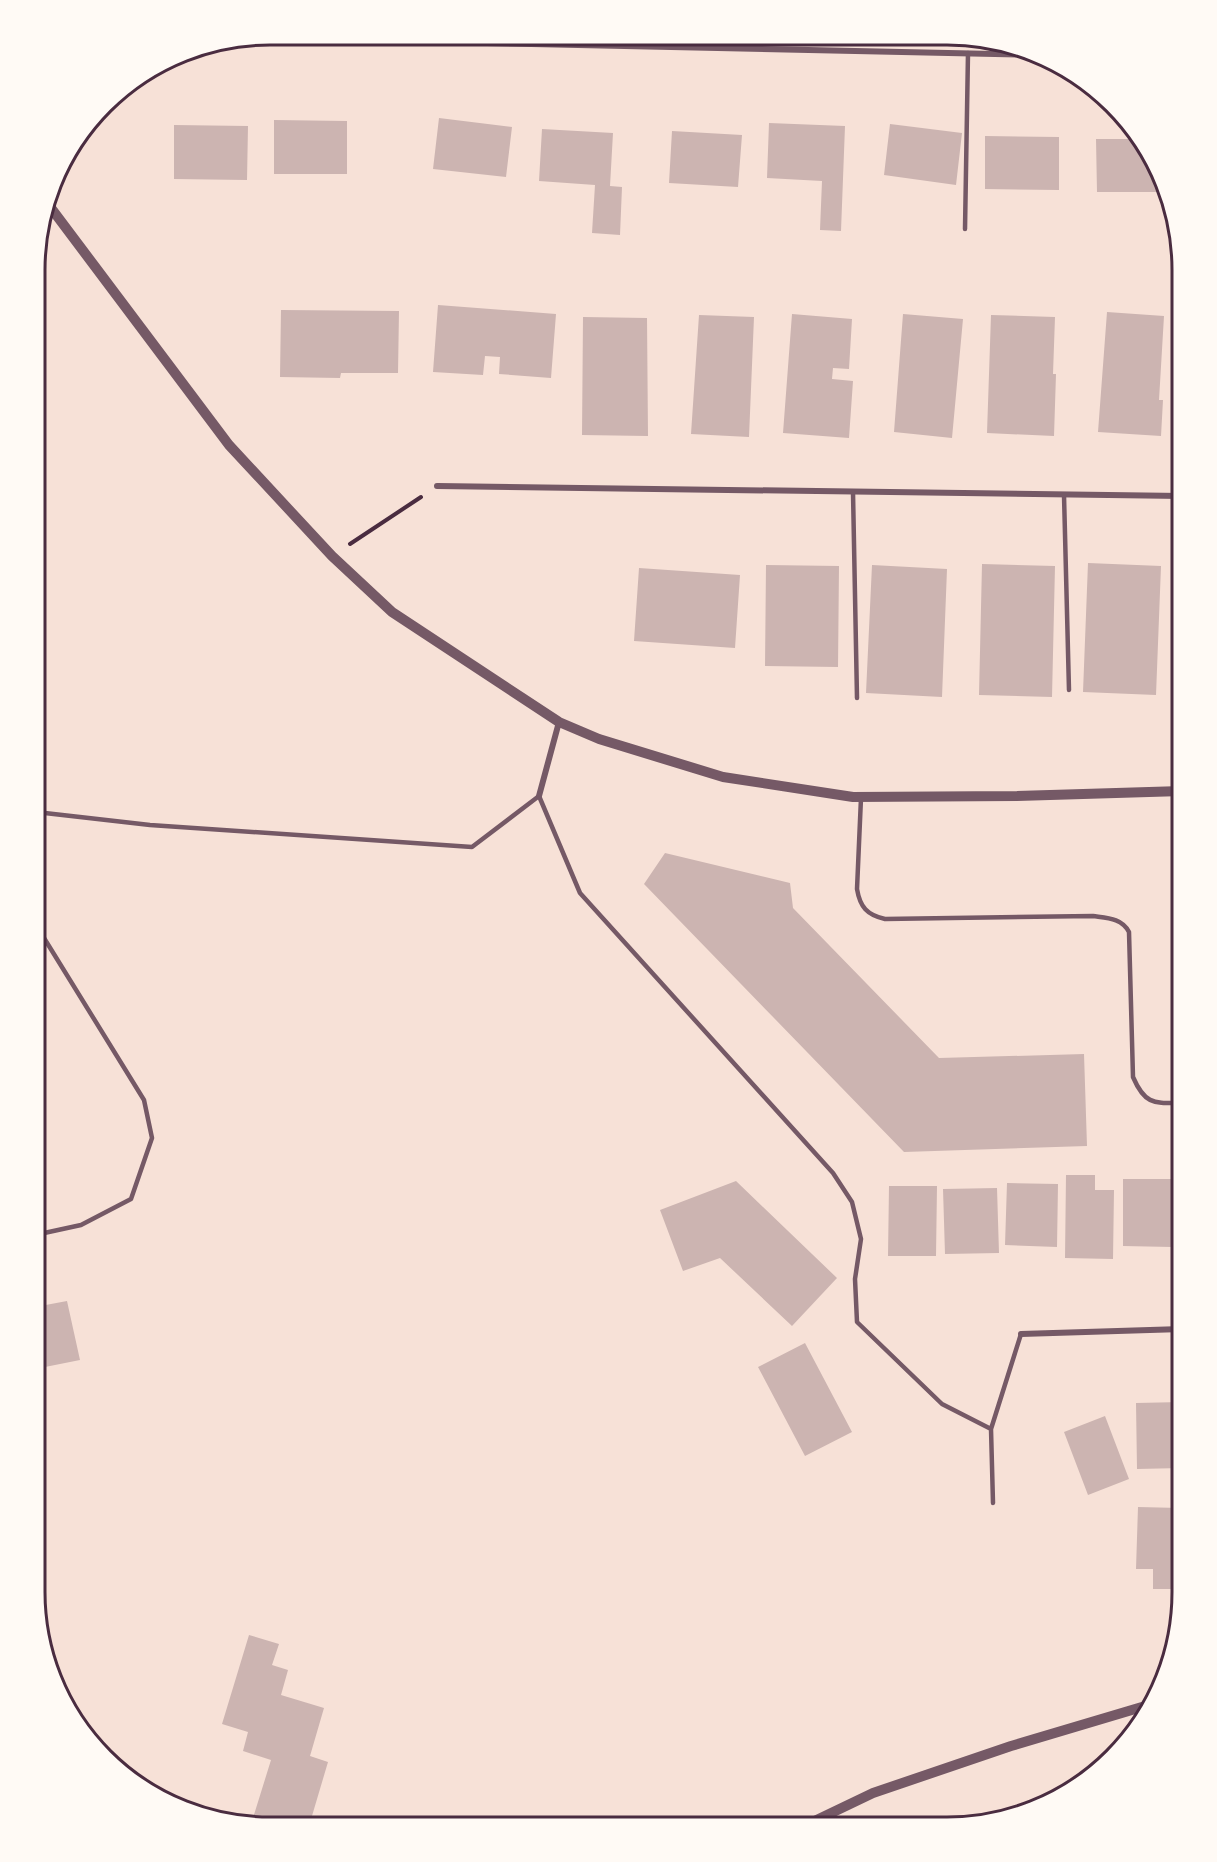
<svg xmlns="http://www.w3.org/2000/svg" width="1217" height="1862" font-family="'Libre Baskerville',serif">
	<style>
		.building { fill: #ccb4b1 }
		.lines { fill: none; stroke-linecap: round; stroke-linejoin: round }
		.path { stroke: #4a2c40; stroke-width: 4 }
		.service { stroke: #755966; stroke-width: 4.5 }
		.minor { stroke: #755966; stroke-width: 6 }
		.tertiary { stroke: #755966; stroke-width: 10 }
		.rim { fill: none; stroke: #4a2c40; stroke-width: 3 }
	</style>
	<rect width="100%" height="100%" fill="#f7e1d7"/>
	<path class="building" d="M439,118L512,127L506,177L433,169Z
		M274,120L347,121V174H274Z
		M769,123L845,126L841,231L820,230L822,181L767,178Z
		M890,124L962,133L956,185L884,175Z
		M174,125L248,126L247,180L174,179Z
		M542,129L613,133L610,186L622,187L620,235L592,233L595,185L539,181Z
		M672,131L742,135L738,187L669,183Z
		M985,136L1059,137V190L985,189Z
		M1096,139H1141L1164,180L1167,192H1097Z
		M438,305L556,314L551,378L499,374L500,357L485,356L483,375L433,372Z
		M281,310L399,311L398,373H341L340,378L280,377Z
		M1107,312L1164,316L1159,400H1163L1161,436L1098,432Z
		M792,314L852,319L849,369L833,368L832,379L853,381L849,438L783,433Z
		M903,314L963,319L952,438L894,432Z
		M699,315L754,317L749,437L691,434Z
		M991,315L1055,317L1053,374H1056L1054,436L987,433Z
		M583,317L647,318L648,436L582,435Z
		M1088,563L1161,566L1156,695L1083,692Z
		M982,564L1055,566L1052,697L979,695Z
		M766,565L839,566L838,667L765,666Z
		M872,565L947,569L942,697L866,693Z
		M639,568L740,575L735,648L634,641Z
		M665,853L790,883L793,908L939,1058L1084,1054L1087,1146L904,1152L644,884Z
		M1066,1175H1095V1190H1114L1113,1259L1065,1258Z
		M1123,1179H1172V1247L1123,1246Z
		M736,1181L837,1278L792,1326L720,1258L683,1271L660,1210Z
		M1007,1183L1058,1184L1057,1247L1005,1245Z
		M889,1186H937L936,1256H888Z
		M997,1188L999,1253L945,1254L943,1189Z
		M67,1301L80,1360L35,1369V1307Z
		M805,1343L852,1432L805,1456L758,1367Z
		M1182,1402V1468L1137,1469L1136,1403Z
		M1105,1416L1129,1479L1088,1495L1064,1432Z
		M1138,1507L1180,1508L1178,1589H1153V1569H1136Z
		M249,1635L279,1644L272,1665L288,1670L281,1695L324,1708L310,1756L328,1762L309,1826H278L253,1818L271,1760L243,1751L248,1732L222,1724Z"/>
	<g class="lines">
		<path class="path" d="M350,544L421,497"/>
		<path class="service" d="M965,229L968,53
			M853,492L857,698
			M1064,495L1069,690
			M861,798L857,889C860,907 867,915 885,919L1093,916C1107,918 1122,918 1129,932L1133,1077C1145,1105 1154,1103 1182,1103
			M36,812L150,825L472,847L539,796L580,893L833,1173L852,1202L861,1239L855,1279L857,1322L942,1404L991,1429L993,1503
			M35,1235L81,1225L131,1199L152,1138L144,1100L36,925
			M991,1429L1021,1334"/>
		<path class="minor" d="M251,38L1041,55
			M437,486L1182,496
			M539,796L559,722
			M1021,1334L1182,1329"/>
		<path class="tertiary" d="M48,204L229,445L332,556L392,612L559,722L599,739L723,777L853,797L1017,796L1182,791
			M802,1827L873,1793L1011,1746L1152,1704"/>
	</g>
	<path d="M0 0H1217V1862H0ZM270 45H947A225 225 0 0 1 1172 270V1592A225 225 0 0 1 947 1817H270A225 225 0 0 1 45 1592V270A225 225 0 0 1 270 45Z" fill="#fffaf5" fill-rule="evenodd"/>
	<path class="rim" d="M270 45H947A225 225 0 0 1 1172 270V1592A225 225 0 0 1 947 1817H270A225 225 0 0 1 45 1592V270A225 225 0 0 1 270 45Z"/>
</svg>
